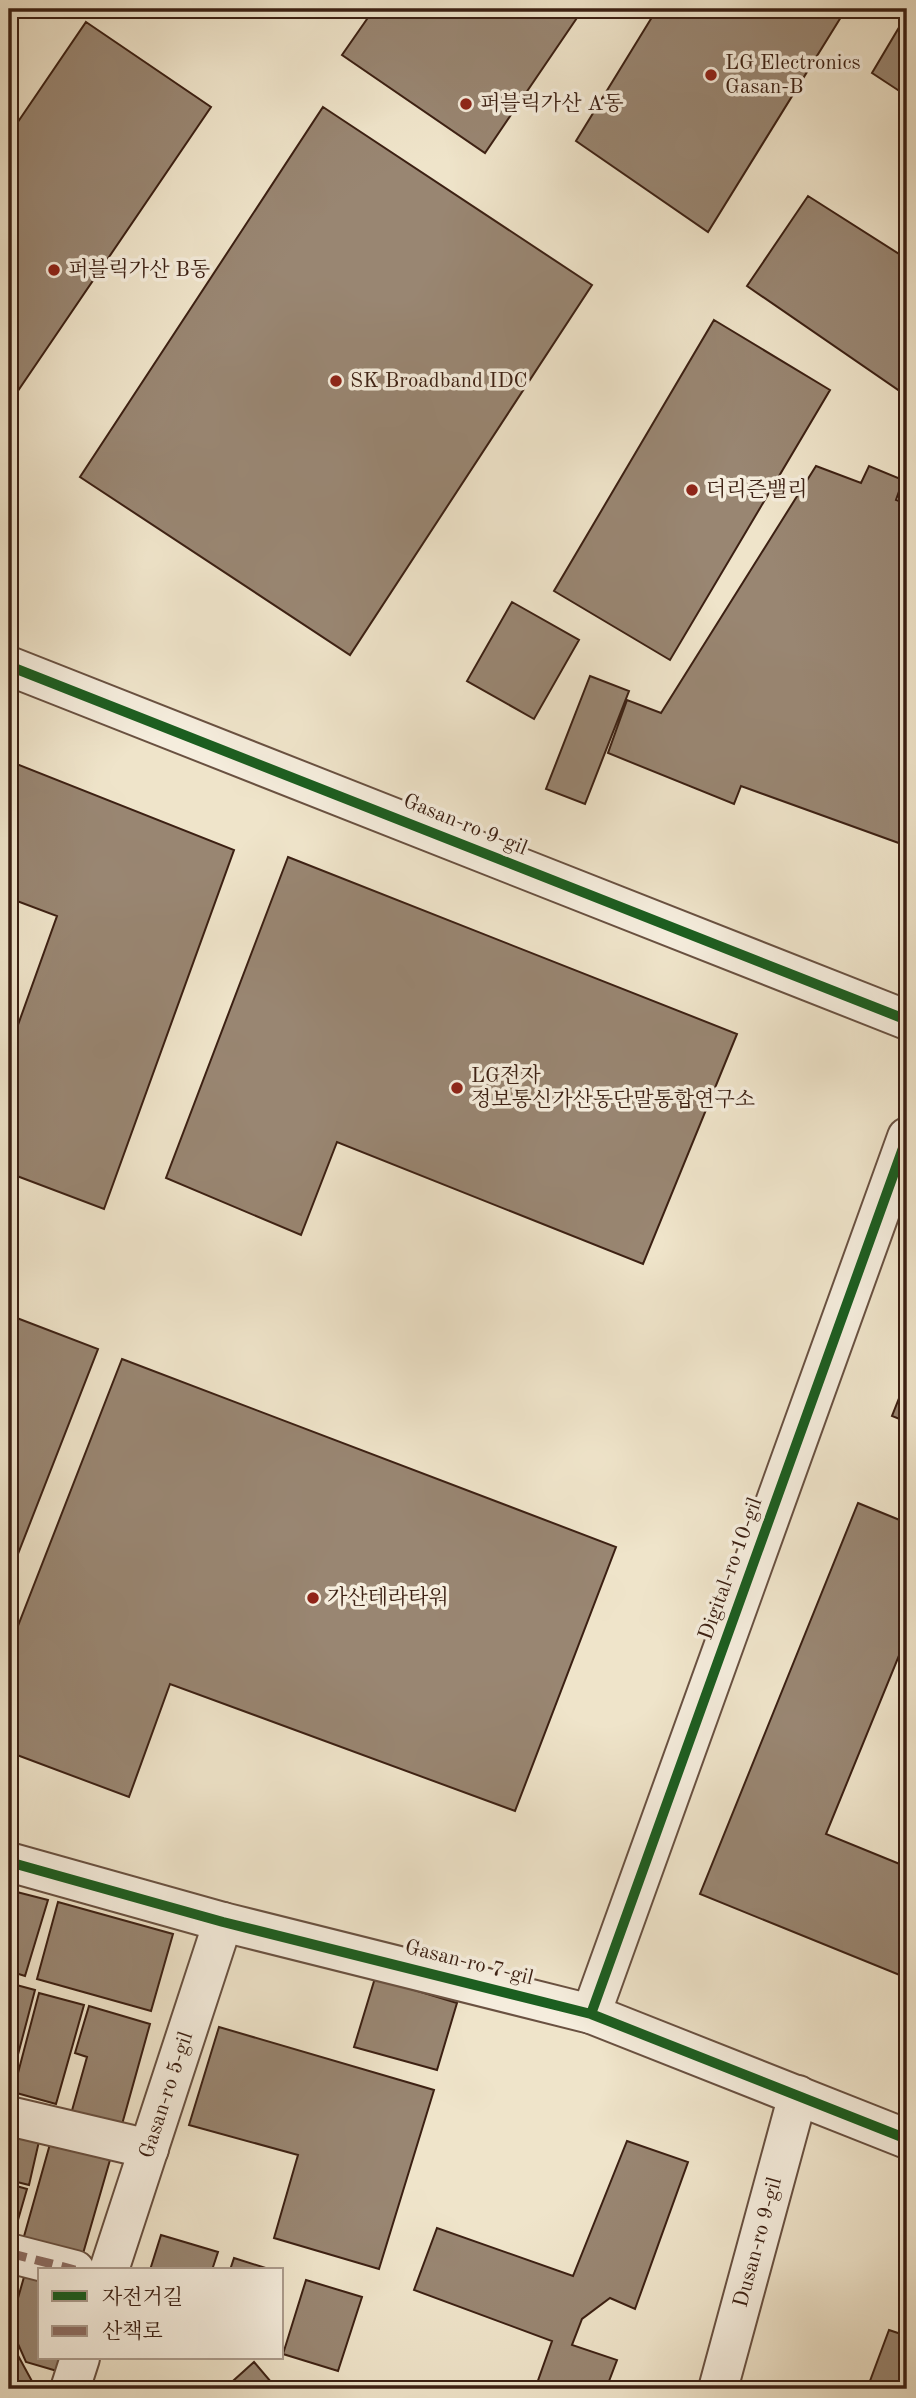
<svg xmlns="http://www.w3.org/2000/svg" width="916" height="2398" font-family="'Old Standard TT','Noto Serif KR',serif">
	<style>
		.building { fill: #998672; stroke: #3c2013; stroke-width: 2 }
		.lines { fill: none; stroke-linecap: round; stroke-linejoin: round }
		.minor-casing { stroke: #695141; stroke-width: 42 }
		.tertiary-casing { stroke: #695141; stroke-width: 42 }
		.minor { stroke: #f5eddd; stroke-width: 38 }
		.tertiary { stroke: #f5eddd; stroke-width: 38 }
		.quiet { stroke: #8d6e63; stroke-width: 9; stroke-dasharray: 18 9; stroke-linecap: butt }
		.cycleway-casing { stroke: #f5eddd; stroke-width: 15 }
		.cycleway { stroke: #1b5e20; stroke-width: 10 }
		.poi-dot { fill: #8f2418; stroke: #f5eddd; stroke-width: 2.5 }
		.labels { text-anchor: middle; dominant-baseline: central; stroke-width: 7; stroke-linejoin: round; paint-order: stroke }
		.poi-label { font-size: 21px; fill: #3c2013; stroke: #f5eddd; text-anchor: start }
		.street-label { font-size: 21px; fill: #3c2013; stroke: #f5eddd }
	</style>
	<rect width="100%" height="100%" fill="#efe4ca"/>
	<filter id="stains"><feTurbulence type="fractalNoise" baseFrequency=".00286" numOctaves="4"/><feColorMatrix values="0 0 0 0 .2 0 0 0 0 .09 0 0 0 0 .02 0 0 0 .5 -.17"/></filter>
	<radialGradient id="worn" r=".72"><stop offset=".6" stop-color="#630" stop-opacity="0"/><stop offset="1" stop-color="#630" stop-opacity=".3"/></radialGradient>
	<path class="building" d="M374,9H583L485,153L342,55Z
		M657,9H846L708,232L576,141Z
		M907,14V96L872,73Z
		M86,22L211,107L9,404V135Z
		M323,107L592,285L350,655L80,477Z
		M808,196L907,259V396L747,286Z
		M714,320L830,390L670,660L554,591Z
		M816,466L861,483L869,466L903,480L896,500L907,504V846L741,786L734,804L608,753L627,700L661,713Z
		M512,602L579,640L534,719L467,681Z
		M590,676L629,691L585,804L546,789Z
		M9,761L234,850L104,1209L9,1173V1050L57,916L9,898Z
		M288,857L737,1034L643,1264L337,1142L301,1235L166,1178Z
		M9,1315L98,1349L9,1577Z
		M122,1359L616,1547L515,1811L170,1684L129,1797L9,1752V1649Z
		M907,1378V1422L892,1416Z
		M858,1503L907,1523V1636L826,1834L907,1867V1978L700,1894Z
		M9,1890L48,1900L25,1976L9,1971Z
		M58,1902L173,1934L151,2011L37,1979Z
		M375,1978L457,2003L437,2070L354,2047Z
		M9,1983L35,1990L11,2081L9,2080Z
		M39,1993L84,2005L56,2104L13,2092Z
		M89,2006L150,2024L121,2128L71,2114L87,2057L75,2053Z
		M219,2027L434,2090L379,2269L274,2238L298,2155L189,2125Z
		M9,2129L40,2137L29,2185L9,2180Z
		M627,2141L688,2162L635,2309L610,2298L582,2319L572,2345L617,2360L606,2389H535L552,2341L414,2290L437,2228L573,2276Z
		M50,2144L110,2160L80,2264L21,2247Z
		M9,2184L27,2189L11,2244H9Z
		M161,2235L218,2252L212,2270H150Z
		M234,2258L272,2270H230Z
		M26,2270L40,2274V2358H61L57,2371L26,2362L10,2326Z
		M306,2280L362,2297L338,2371L283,2354Z
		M889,2330L907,2336V2389H867Z
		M9,2339L33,2383L21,2389H9Z
		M254,2362L277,2389H224Z"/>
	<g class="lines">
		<g class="minor-casing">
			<g id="minor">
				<path d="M9,1862L223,1922L591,2014"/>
				<path d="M9,2116L149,2149"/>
				<path d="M9,2253L75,2270"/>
				<path id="s1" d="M109,2270L223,1922"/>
				<path d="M70,2389L80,2358"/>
				<path id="s2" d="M718,2389L798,2095"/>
			</g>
		</g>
		<g class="tertiary-casing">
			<path id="tertiary" d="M9,666L907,1020
				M907,1137L591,2014L907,2139"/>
		</g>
		<use href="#minor" class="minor"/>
		<use href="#tertiary" class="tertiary"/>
		<path class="quiet" d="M9,2253L75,2270"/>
		<g class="cycleway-casing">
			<path id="cycleway" d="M9,666L907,1020
				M9,1862L223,1922L591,2014L907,2139
				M591,2014L907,1137"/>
		</g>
		<use href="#cycleway" class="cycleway"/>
	</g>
	<g class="poi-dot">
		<circle cx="711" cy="75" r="7"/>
		<circle cx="466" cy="104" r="7"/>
		<circle cx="54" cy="270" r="7"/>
		<circle cx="336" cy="381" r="7"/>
		<circle cx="692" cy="490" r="7"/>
		<circle cx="457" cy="1088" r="7"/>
		<circle cx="313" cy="1598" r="7"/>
	</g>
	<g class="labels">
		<g class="poi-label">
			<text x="725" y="63">LG Electronics<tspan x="725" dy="24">Gasan-B</tspan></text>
			<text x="480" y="104">퍼블릭가산 A동</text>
			<text x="68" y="270">퍼블릭가산 B동</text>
			<text x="350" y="381">SK Broadband IDC</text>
			<text x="706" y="490">더리즌밸리</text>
			<text x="471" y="1076">LG전자<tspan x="471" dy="24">정보통신가산동단말통합연구소</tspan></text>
			<text x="327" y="1598">가산테라타워</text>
		</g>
		<g class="street-label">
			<text transform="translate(465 825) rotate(22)">Gasan-ro 9-gil</text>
			<text transform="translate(731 1569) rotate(-70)">Digital-ro 10-gil</text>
			<text transform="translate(469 1963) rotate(14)">Gasan-ro 7-gil</text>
			<text stroke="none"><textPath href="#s1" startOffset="184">Gasan-ro 5-gil</textPath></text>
			<text stroke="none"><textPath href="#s2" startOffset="152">Dusan-ro 9-gil</textPath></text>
		</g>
	</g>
	<rect width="916" height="2398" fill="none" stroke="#efe4ca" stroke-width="35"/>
	<rect x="10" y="10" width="895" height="2377" fill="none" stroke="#3c2013" stroke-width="3.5"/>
	<rect x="18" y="18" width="881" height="2363" fill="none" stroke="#3c2013" stroke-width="2"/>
	<rect x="38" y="2268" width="245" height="91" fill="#f5eddd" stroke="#ab9b8c" stroke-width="2"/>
	<rect x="52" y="2291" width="35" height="10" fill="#1b5e20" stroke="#ab9b8c" stroke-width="2"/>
	<text x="102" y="2304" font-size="21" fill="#3c2013">자전거길</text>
	<rect x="52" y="2326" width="35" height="10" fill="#8d6e63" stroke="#ab9b8c" stroke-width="2"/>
	<text x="102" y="2338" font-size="21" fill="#3c2013">산책로</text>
	<rect width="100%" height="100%" filter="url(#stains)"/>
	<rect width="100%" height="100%" fill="url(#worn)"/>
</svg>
